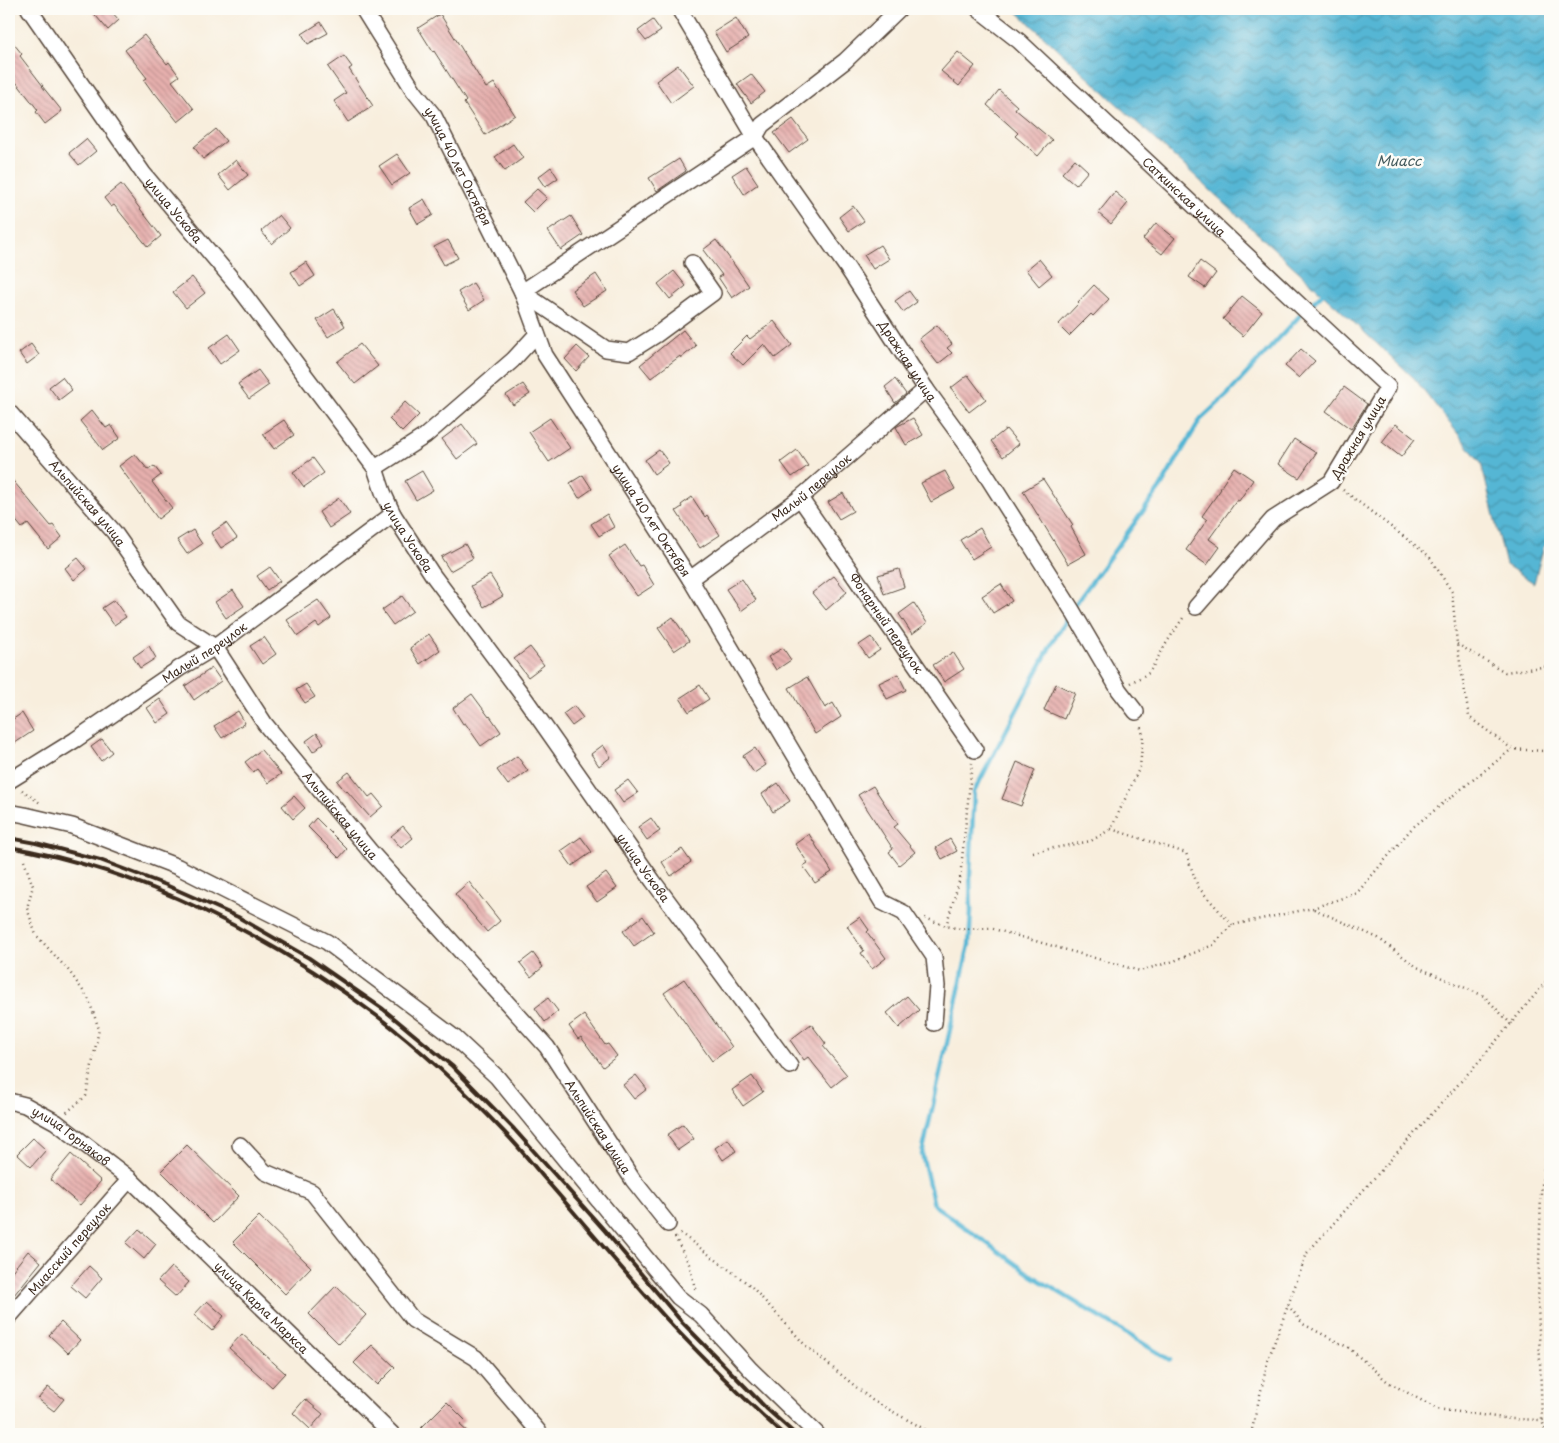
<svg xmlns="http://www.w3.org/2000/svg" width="1559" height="1443" font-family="'Playpen Sans',sans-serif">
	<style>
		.water { fill: url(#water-waves); stroke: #487079 }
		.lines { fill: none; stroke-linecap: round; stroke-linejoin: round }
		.stream { stroke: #55b6d4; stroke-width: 4.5 }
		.building { fill: url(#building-back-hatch) }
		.minor-casing { stroke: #57473b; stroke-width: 18 }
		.path { stroke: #57473b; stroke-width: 2.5; stroke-dasharray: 1 4; stroke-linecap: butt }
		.minor { stroke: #fff; stroke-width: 15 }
		.rail { stroke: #3b2a1e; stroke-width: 4 }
		.labels { text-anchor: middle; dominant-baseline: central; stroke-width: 5; stroke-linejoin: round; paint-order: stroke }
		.street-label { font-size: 12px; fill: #3b2a1e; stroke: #fdfcf7 }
		.water-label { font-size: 14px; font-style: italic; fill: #445b5e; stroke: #fdfcf7 }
	</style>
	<defs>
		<pattern id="water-waves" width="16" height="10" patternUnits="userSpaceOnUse" patternTransform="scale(1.25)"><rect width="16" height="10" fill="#55b6d4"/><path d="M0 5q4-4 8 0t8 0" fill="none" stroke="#4894ab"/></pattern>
		<pattern id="building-back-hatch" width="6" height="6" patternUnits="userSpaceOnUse" patternTransform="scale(1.25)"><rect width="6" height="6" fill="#e7b0ae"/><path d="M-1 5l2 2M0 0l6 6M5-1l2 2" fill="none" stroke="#bc8f8d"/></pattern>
	</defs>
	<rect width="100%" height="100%" fill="#fdfcf7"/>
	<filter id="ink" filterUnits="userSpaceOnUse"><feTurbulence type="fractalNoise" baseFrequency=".02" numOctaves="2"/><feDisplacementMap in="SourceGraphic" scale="10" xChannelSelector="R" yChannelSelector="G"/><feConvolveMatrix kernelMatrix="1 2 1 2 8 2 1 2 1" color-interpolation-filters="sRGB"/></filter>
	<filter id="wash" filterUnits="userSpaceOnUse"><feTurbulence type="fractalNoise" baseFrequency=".0096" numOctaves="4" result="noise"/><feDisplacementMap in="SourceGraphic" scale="20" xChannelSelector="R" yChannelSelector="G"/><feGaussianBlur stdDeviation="1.12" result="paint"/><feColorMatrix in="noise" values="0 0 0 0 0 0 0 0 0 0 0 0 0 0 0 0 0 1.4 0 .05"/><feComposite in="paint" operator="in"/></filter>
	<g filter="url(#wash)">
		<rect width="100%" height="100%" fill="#f8eedd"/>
		<path class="water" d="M1014,9H1550V543L1544,546L1534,583L1506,565L1481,463L1414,378Z"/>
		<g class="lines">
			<path class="stream" d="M1074,606L1160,488L1200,420L1228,394L1305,310L1325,291
				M1070,613L1052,643L974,792L970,875L971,911L969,945L922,1154L934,1205L1031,1275L1170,1360"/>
		</g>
		<g id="blocks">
			<path class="building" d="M90,9H109L119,20L108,30Z
				M440,14L486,88L494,83L515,115L485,135L464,103L466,101L434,51L433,52L418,28Z
				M736,18L748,38L726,52L714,32Z
				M653,20L661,31L646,41L638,31Z
				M321,22L328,33L308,44L302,34Z
				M144,35L167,64L169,62L179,76L172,81L194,109L178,122L155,93L154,94L144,80L147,78L125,50Z
				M9,38L22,54L20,56L43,86H42L62,111L45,124L36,112L38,110L9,73Z
				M958,52L975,66L959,86L941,71Z
				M344,56L352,67L349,69L373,106L348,122L334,101L346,93L328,67Z
				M678,65L694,86L671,103L656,81Z
				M751,74L765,92L751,103L737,84Z
				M999,90L1017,106L1015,109L1052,140L1038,156L1015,136L1018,133L987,105Z
				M793,119L808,139L789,153L774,133Z
				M216,129L226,141L203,159L194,147Z
				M86,139L96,151L79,165L69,153Z
				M513,144L523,158L505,171L495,157Z
				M397,154L410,173L392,185L379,166Z
				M679,159L686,171L657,191L649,178Z
				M1075,159L1088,171L1076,185L1062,173Z
				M236,160L248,175L230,190L218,175Z
				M746,166L758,184L744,194L732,175Z
				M551,167L558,178L545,187L538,177Z
				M121,184L161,236L148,247L114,205L111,207L104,198Z
				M537,189L547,198L533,212L523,202Z
				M1115,192L1128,203L1111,224L1098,213Z
				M424,199L433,215L418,224L409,208Z
				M853,206L864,221L849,231L839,217Z
				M279,215L290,228L272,244L261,231Z
				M571,216L583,235L561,250L548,231Z
				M1156,223L1175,238L1162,254L1143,239Z
				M448,240L458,258L444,265L434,247Z
				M716,240L733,263L749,286L732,298L718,277L722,275L703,250Z
				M880,245L889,259L873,269L864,255Z
				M1039,259L1052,275L1039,286L1026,270Z
				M1200,261L1216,273L1205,288L1189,277Z
				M306,262L315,276L300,286L291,272Z
				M674,271L686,286L670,299L658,284Z
				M596,274L607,291L583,306L572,290Z
				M192,277L205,293L186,308L173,292Z
				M473,283L484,300L469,310L458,292Z
				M1094,285L1109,299L1093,316L1091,314L1069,336L1058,325L1079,303L1078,302Z
				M909,291L917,302L903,312L895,301Z
				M1242,296L1262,312L1243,336L1223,319Z
				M334,309L345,326L328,337L317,320Z
				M774,321L792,345L775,358L764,344L743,365L730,353L747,336L750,339Z
				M937,325L952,344L947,348L952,353L938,364L919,339Z
				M683,330L696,346L681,358L680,356L651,378L640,365Z
				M229,334L240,350L220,364L209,348Z
				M31,344L39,355L27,364L19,353Z
				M360,344L378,366L355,384L337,362Z
				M577,346L589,357L576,371L565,359Z
				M1301,349L1315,361L1299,378L1285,366Z
				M258,370L269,385L249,399L238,384Z
				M968,375L986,399L969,412L951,388Z
				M62,377L72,390L59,400L49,387Z
				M895,379L906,394L895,403L885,387Z
				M523,384L530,394L513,405L506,395Z
				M1344,387L1367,404L1351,429L1326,411Z
				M405,402L419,415L402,432L389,419Z
				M92,410L106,428L111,425L120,438L103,450L80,421Z
				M550,418L570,448L549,462L529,432Z
				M913,418L923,435L906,445L896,427Z
				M284,420L294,435L274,449L263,434Z
				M462,424L477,444L457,459L442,439Z
				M1396,424L1415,439L1401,457L1382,442Z
				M1006,429L1019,444L1003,457L991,441Z
				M1294,439L1316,453L1299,478L1278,464Z
				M659,450L669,463L654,474L645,460Z
				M797,450L808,466L792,477L781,462Z
				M135,454L148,470L154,466L161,475L152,482L172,508L158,519L119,466Z
				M313,458L324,473L304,487L293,472Z
				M1234,467L1253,480L1239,501L1237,500L1209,539L1220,547L1207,565L1186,550L1207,520L1202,516L1221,489L1220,488Z
				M422,471L433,490L416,500L405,481Z
				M945,471L955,489L931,502L921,483Z
				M583,475L592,489L579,498L570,483Z
				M9,476L51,526L53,525L62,537L48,549L28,524L22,528L9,512V510L14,505L9,499Z
				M1043,479L1073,525L1071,527L1086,554L1068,564L1023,491Z
				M843,493L853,511L839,519L828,502Z
				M692,497L705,517L707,515L720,535L700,548L676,511L682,507L681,505Z
				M339,498L350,514L329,528L319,512Z
				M607,514L614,527L599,536L591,524Z
				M226,523L237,538L221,548L211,533Z
				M980,528L991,547L972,559L960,540Z
				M193,530L202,544L187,554L177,540Z
				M465,544L473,558L450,571L441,557Z
				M625,545L639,566L642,565L654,585L637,596L609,556Z
				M78,558L87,569L74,580L65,568Z
				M270,567L280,581L267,590L257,576Z
				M899,569L904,587L884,594L878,575Z
				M490,575L503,596L484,607L471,586Z
				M834,576L847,592L826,610L812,593Z
				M742,579L756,600L741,611L726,589Z
				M1001,584L1012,601L993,613L982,596Z
				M233,590L244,606L226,618L215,602Z
				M402,596L413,611L393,625L382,610Z
				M114,600L126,617L114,625L102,608Z
				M318,600L331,618L319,627L316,623L298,636L287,620Z
				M914,603L927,623L912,634L899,614Z
				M673,617L689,641L674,651L658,628Z
				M429,634L440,650L420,664L410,648Z
				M264,637L276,654L262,664L250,646Z
				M871,637L880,650L868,658L859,645Z
				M149,646L156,658L140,668L133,657Z
				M530,647L544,665L528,677L514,659Z
				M783,648L791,660L776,670L768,657Z
				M953,652L964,669L944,682L933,665Z
				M212,668L221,681L194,700L185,686Z
				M898,674L906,690L887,699L879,683Z
				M807,677L825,708L833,703L841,717L815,734L789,688Z
				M306,684L315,697L305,703L296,690Z
				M1056,684L1075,693L1064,719L1044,710Z
				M700,685L709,699L689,712L680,698Z
				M472,694L489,717L490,716L501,732L481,746L465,723L463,724L453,708Z
				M160,699L170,714L157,723L147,708Z
				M574,706L583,718L572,726L563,714Z
				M238,711L245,723L222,738L214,726Z
				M22,713L33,731L9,747V722Z
				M317,733L324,743L313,752L306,741Z
				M102,739L112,752L101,761L91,747Z
				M603,745L611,757L599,766L591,754Z
				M755,748L766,765L754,773L743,756Z
				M261,750L281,774L268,783L257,769L253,772L245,762Z
				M517,756L528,771L508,785L497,770Z
				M1017,762L1035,770L1021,806L1002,799Z
				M349,772L369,797L373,794L383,806L370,817L347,791L346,792L337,781Z
				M628,780L638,793L623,803L614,790Z
				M778,783L790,801L773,812L762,794Z
				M873,786L898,824L894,827L915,852L899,865L889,852L893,849L858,795Z
				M294,796L305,808L293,819L282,806Z
				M316,818L347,849L339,858L308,827Z
				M651,818L660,831L647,840L638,827Z
				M403,826L413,838L401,848L391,836Z
				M809,834L832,872L815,883L803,866L808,863L795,844Z
				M581,837L592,852L572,866L561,851Z
				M950,839L957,851L942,859L936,848Z
				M682,849L691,862L671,876L662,862Z
				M606,873L617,888L597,902L586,887Z
				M469,882L500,921L487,932L455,894Z
				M643,916L654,932L634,946L623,931Z
				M860,917L869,930L867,932L886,958L872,969L861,953L864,951L847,926Z
				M533,953L543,967L531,977L520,963Z
				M684,979L732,1047L712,1061L664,993Z
				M907,996L919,1010L899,1028L887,1013Z
				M548,998L558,1011L545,1022L535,1008Z
				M584,1015L605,1045L608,1044L617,1056L603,1067L581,1037L578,1039L569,1026Z
				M811,1024L826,1044L823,1046L847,1075L832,1087L808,1057L804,1060L790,1040Z
				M636,1075L647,1089L634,1099L623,1085Z
				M752,1076L763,1092L743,1106L732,1090Z
				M683,1124L694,1139L678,1150L667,1135Z
				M33,1138L46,1150L31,1167L17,1154Z
				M728,1139L736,1151L723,1160L715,1148Z
				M187,1145L239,1196L213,1223L161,1171Z
				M71,1154L101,1181L80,1205L50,1179Z
				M259,1216L311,1267L285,1294L233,1242Z
				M139,1229L156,1244L144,1259L126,1243Z
				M28,1251L41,1262L9,1301V1275Z
				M89,1266L102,1278L85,1298L71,1286Z
				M171,1267L189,1282L176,1297L158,1281Z
				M336,1286L366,1315L339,1344L309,1314Z
				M207,1301L224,1316L212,1331L194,1315Z
				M61,1322L80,1340L68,1353L49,1335Z
				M242,1334L285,1373L272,1387L229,1348Z
				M372,1345L395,1367L377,1385L354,1363Z
				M48,1387L64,1399L54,1411L38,1399Z
				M305,1399L323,1414L310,1429L293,1413Z
				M447,1402L465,1420L460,1425L470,1434H427L421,1428Z"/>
		</g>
	</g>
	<g filter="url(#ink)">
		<use href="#blocks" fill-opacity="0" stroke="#57473b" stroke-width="1"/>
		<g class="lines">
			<g class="minor-casing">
				<g id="minor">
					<path id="s1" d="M29,9L143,173L237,285L375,468L383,492L393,514L432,574L526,700L653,881L790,1066"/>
					<path id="s2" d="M363,9L414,91L434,116L522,292L545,355L690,579L882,902L904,913L934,957L937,986L934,1023"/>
					<path id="s3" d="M679,9L755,137L848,269L926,389L969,448L1072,610L1119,690L1136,712"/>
					<path id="s4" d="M978,9L1019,41L1305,310L1388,387L1331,482L1273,519L1196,607"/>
					<path d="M692,263L713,293L656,335L629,352L606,349L522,292L755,137L762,125L845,61L899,9"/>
					<path id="s5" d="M9,412L114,532L178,623L215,647L265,724L370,851L547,1047L633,1180L668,1224"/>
					<path d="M375,468L425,436L513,360L537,334"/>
					<path id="s6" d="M800,498L975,750"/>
					<path id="s7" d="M690,579L800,498L926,389"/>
					<path id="s8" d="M9,781L75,740L180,668L215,647L393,514"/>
					<path d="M9,812L25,815L72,826L178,867L327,942L455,1038L497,1077L678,1297L701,1315L751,1370L817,1434"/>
					<path id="s9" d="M9,1101L25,1105L56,1122L130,1179L392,1434"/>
					<path d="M240,1145L265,1172L312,1192L413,1320L476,1358L539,1432L537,1434"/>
					<path id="s10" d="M9,1317L130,1179"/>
				</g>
			</g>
			<path class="path" d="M1343,490L1429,556L1452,592L1457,644L1469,717L1512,749L1543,751L1550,750
				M1457,644L1505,672L1550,666
				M1130,683L1149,673L1167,642L1185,615
				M22,790L40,803
				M1111,829L1186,853L1198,887L1232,925
				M1033,852L1091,841L1111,829L1140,767L1143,735L1140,725
				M24,861L33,886L27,908L36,935L69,971L88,998L99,1029L86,1096L66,1113
				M1314,909L1378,938L1417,967L1484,996L1511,1024
				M925,918L946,926L961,929L990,928L1140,971L1174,961L1213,945L1232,925L1313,908L1357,893L1412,828L1512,749
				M946,926L960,878L972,763
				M680,1233L751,1286L806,1346L872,1400L933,1434
				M675,1237L689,1264L696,1292
				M1288,1305L1303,1324L1349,1348L1388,1382L1437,1409L1511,1419L1542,1420L1550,1419
				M1251,1434L1268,1360L1307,1253L1481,1059L1550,977
				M1546,1434L1542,1420L1538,1302L1541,1192L1550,1121"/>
			<use href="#minor" class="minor"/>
			<path class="rail" d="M9,838L36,843L100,860L166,885L238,917L309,958L383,1009L452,1066L514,1129L605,1231L681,1321L767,1409L795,1434
				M9,847C140,869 271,936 377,1016C422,1050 467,1093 506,1134C520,1148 532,1164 545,1179C588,1228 629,1278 673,1326C708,1363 745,1400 783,1434"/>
		</g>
	</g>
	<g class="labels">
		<g class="street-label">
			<text stroke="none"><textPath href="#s2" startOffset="184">улица 40 лет Октября</textPath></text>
			<text stroke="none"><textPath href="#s4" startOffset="279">Саткинская улица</textPath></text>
			<text stroke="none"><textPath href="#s1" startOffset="248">улица Ускова</textPath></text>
			<text stroke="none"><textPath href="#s3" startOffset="420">Дражная улица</textPath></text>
			<text transform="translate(1358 437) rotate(-59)">Дражная улица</text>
			<text stroke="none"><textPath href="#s7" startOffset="152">Малый переулок</textPath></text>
			<text stroke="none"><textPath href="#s5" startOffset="120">Альпийская улица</textPath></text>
			<text stroke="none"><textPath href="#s2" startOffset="589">улица 40 лет Октября</textPath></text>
			<text stroke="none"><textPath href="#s1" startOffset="652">улица Ускова</textPath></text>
			<text stroke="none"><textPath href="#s6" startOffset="152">Фонарный переулок</textPath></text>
			<text stroke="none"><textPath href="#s8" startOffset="234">Малый переулок</textPath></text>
			<text stroke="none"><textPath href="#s5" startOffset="525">Альпийская улица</textPath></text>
			<text stroke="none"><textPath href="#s1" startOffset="1058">улица Ускова</textPath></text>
			<text stroke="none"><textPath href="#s5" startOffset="930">Альпийская улица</textPath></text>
			<text stroke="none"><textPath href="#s9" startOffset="72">улица Горняков</textPath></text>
			<text stroke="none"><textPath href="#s10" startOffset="91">Миасский переулок</textPath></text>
			<text stroke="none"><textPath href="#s9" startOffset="329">улица Карла Маркса</textPath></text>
		</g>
		<g class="water-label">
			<text x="1399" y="160">Миасс</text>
		</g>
	</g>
	<rect width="1559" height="1443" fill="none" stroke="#fdfcf7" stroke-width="30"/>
</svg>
